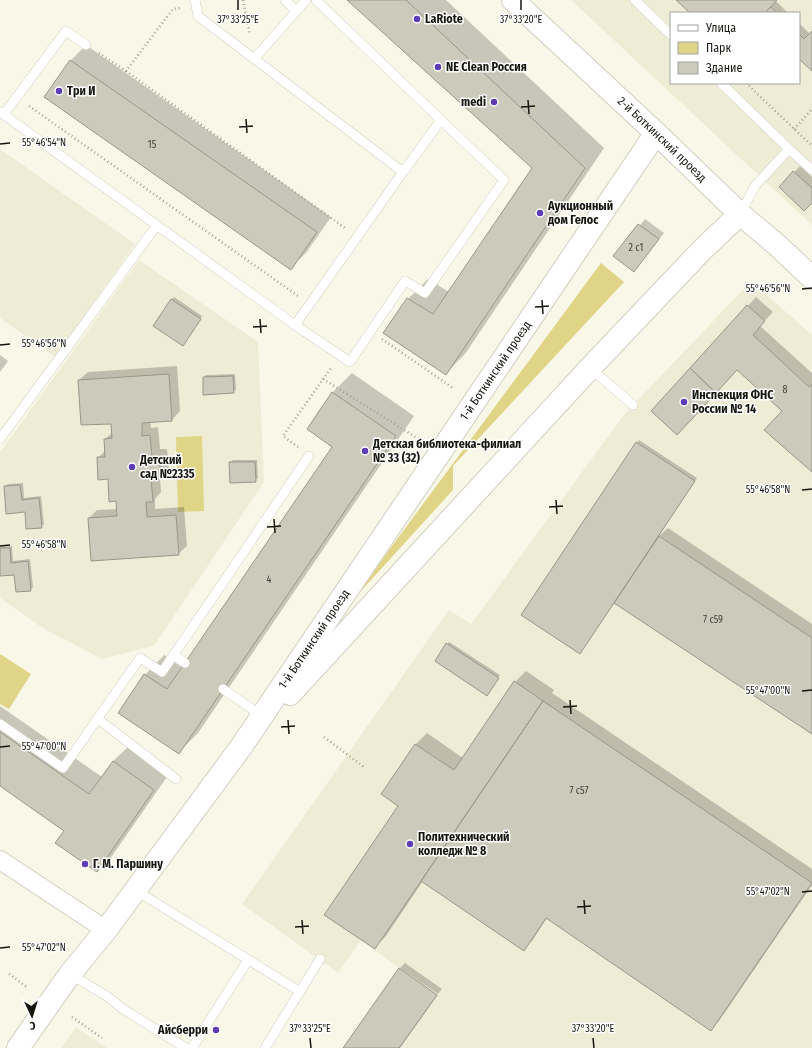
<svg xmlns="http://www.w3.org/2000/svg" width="812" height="1048" font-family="'Fira Sans Condensed',sans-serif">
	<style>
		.built { fill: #efecd6; fill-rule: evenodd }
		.green { fill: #e0d487 }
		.shadow { fill: #0003 }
		.building { fill: #cccabb; stroke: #989789 }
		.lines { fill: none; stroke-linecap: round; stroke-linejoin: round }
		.lane-casing { stroke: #d1cfc1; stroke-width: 10 }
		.street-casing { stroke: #d1cfc1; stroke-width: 20 }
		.secondary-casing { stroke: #d1cfc1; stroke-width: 24 }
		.path { stroke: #a2a295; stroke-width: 2.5; stroke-dasharray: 1 3; stroke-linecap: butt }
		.lane { stroke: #fff; stroke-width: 9 }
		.street { stroke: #fff; stroke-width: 18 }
		.secondary { stroke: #fff; stroke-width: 22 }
		.ticks { fill: none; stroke: #161610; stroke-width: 1.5 }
		.poi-dot { fill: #5d3cb5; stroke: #fff; stroke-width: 1.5 }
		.labels { text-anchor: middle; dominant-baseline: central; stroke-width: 3; stroke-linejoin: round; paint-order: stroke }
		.number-label { font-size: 10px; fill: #44433b }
		.poi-label { font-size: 12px; font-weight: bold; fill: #161610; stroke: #fff; text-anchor: start }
		.street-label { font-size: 12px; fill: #161610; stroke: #fff }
		.ticks-label { font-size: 10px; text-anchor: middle; fill: #161610; stroke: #fff; stroke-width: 3; stroke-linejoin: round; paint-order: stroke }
	</style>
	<rect width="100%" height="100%" fill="#f9f8e8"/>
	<path class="built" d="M571,0H812V225L755,172ZM671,13H799V83H671Z
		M0,149L135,244L55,357L0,318Z
		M139,260L258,342L264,482L154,646L102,659L46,630L0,598V452Z
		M751,281L812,335V1048H343L399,968L361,940L338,973L242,904L449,610L471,624L623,416Z
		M76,1027L107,1048H61Z"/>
	<path class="green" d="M601,263L624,282L453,466V490L350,603Z
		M202,436L204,511L178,512L176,437Z
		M0,654L31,674L9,709L0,704Z"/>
	<path class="shadow" d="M348,0H446L604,148L465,354L445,374L384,332L408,299L428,279L449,292L533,168Z
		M677,0H777L776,1L788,13H691Z
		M799,23L810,34L812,32V70L799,58Z
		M86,45L331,217L306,253L290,268L45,97L71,60Z
		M800,166L812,177V202L780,187Z
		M645,219L664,233L639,265L615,256Z
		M174,297L202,316L185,342L171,300Z
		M756,297L773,312L760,326L812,373V471L783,411L737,369L677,434L652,411Z
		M0,355L8,361L0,372Z
		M177,366L180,411L172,420L150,421L151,428L158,427L160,449H167L169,468L160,477L161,492L155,499V509L184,507L187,546L178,554L89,518L97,510L118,509L117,500L108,478L98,458L106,450L105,439L113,432L112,423L79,380L88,372Z
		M352,373L414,416L198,733L178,753L119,712L145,675L164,655L183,668L334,446L332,393Z
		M235,374L236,390L233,392L204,377L206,375Z
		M639,440L697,478L658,537L668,528L812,624V733L615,602L580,653L523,614Z
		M233,460H257L258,478L255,481L230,463Z
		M23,483L24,498L41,496L44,524L41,527L26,511L5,486L8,484Z
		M12,546L13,561L30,559L33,587L30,590L15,574L0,575V547Z
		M449,642L500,675L487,693L447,644Z
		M526,671L554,690L552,693L812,869V885L719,1021L711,1029L547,918L532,941L523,949L423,881L386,936L375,947L400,806L382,794L416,744L427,733L463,758L515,682Z
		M0,706L102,777L113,761L129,746L169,774L112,856L97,871L65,831L0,785Z
		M405,963L442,989L438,994L400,968Z
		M399,969L437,996L400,1048H344Z"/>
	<path class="building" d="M347,0H406L585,168L446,375L383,333L407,298L433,314L532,168Z
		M676,0H777L765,13H690Z
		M771,7L777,13H765Z
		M812,31V71L799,59V34L804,39Z
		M70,60L317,232L291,270L44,97Z
		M793,171L812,188V203L804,211L779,187Z
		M638,224L659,239L634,272L613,256Z
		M171,299L201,319L183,346L153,326Z
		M747,305L765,321L753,335L809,387L812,384V472L764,430L782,411L737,370L716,393L690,368Z
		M690,368L716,393L677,435L651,411Z
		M169,374L172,421L142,423V436L150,435L152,457H159L161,477L151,478L153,502H146L147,517L176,515L179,555L91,561L88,518L117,516L116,501L109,502L108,479L98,480L97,457H105L104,439L112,438L111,424L81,425L78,380Z
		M233,376L234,393L203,395V377Z
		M332,392L396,436L179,754L118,713L144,674L167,689L332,447L307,429Z
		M636,442L695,481L580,654L521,615Z
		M229,462H255L256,482L230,483Z
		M20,485L22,500L39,498L42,528L26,529L25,512L6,514L4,486Z
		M659,536L812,638V734L614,603Z
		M0,548H10L11,563L28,561L31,591L16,592L14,575L0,576Z
		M446,643L499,678L487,696L435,661Z
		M514,681L543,701L375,949L324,915L398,806L381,794L415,744L454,770Z
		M543,701L812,883L711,1031L546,918L524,951L421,881Z
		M0,732L89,794L113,761L154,790L97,872L55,843L64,831L0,786Z
		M399,968L437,995L399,1048H343Z"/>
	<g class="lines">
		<g class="lane-casing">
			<path id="lane" d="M195,0L198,16L403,172L441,120L316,0
				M285,0L296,11
				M635,0L671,35
				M254,59L306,0
				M721,83L789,149
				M0,112L295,325L403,172
				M4,114L66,31L86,45
				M740,214L755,186L789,149L812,170
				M295,325L350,362L405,281L425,293L504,180L441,120
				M590,368L633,405
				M0,439L157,225
				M174,655L185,663
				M223,689L262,716
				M98,719L176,779
				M0,724L63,768L140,658L162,672L309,456
				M135,890L299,991
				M70,974L108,997L123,1009L186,1048
				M192,1048L248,960
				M265,1048L320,959"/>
		</g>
		<g class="street-casing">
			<path id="street" d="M0,860L106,930"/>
		</g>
		<g class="secondary-casing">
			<g id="secondary">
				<path id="s1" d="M513,0L656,133L740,214L776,244L812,278"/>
				<path d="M290,694L590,368L703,249L740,214"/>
				<path id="s2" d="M18,1048L70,974L106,930L241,747L656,133"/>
			</g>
		</g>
		<path class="path" d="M243,0L250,35
			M99,53L126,71L173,9L182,8
			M126,71L345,228
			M746,83L812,146
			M29,106L298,296
			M794,129L812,109
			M382,339L453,388
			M323,379L420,440
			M298,447L283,436L331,368
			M324,737L364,767
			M9,974L28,988
			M72,1017L102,1038"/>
		<use href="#lane" class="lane"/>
		<use href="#street" class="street"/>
		<use href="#secondary" class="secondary"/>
	</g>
	<path class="ticks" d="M238,0V10M521,0V10M528,100L529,114M521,107L535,106M246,119L247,133M239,127L253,126M0,144L10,143M802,289L812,288M542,300L543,314M535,307L549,306M260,319L261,333M253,327L267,326M0,345L10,344M802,490L812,489M556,500L557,514M549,507L563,506M274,519L275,533M267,527L281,526M0,546L10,545M802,691L812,690M570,700L571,714M563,707L577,706M288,720L289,734M281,727L295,726M0,747L10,746M802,892L812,891M584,900L585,914M577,907L591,906M302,920L303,934M295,927L309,926M0,948L10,947M310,1038L311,1048M593,1038L594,1048"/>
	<g class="poi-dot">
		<circle cx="417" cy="19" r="4"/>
		<circle cx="438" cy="67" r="4"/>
		<circle cx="59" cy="91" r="4"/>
		<circle cx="494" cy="102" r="4"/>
		<circle cx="540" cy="213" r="4"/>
		<circle cx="684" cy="402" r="4"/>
		<circle cx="365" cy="451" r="4"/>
		<circle cx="132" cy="467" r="4"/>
		<circle cx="410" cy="844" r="4"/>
		<circle cx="85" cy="864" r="4"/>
		<circle cx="216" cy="1030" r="4"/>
	</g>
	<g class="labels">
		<g class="number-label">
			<text x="152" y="145">15</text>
			<text x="636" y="248">2 с1</text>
			<text x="785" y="390">8</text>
			<text x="269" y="580">4</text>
			<text x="713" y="620">7 с59</text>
			<text x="579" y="791">7 с57</text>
		</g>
		<g class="poi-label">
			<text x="425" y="19">LaRiote</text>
			<text x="446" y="67">NE Clean Россия</text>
			<text x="67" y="91">Три И</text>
			<text x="486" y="102" text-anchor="end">medi</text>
			<text x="548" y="206">Аукционный<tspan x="548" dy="14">дом Гелос</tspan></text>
			<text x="692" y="395">Инспекция ФНС<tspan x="692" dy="14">России № 14</tspan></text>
			<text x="373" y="444">Детская библиотека-филиал<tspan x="373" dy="14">№ 33 (32)</tspan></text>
			<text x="140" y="460">Детский<tspan x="140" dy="14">сад №2335</tspan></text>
			<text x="418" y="837">Политехнический<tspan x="418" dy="14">колледж № 8</tspan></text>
			<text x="93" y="864">Г. М. Паршину</text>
			<text x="208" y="1030" text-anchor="end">Айсберри</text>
		</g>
		<g class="street-label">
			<text stroke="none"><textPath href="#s1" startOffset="204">2-й Боткинский проезд</textPath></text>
			<text stroke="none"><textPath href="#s2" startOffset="829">1-й Боткинский проезд</textPath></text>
			<text stroke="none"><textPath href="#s2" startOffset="505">1-й Боткинский проезд</textPath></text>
		</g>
	</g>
	<g class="ticks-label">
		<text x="238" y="23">37°33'25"E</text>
		<text x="521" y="23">37°33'20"E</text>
		<text x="44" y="146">55°46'54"N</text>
		<text x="768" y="292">55°46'56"N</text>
		<text x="44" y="347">55°46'56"N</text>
		<text x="768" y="493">55°46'58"N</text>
		<text x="44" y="548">55°46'58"N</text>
		<text x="768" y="694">55°47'00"N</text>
		<text x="44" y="750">55°47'00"N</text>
		<text x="768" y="895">55°47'02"N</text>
		<text x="44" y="951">55°47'02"N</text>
		<text x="310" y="1032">37°33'25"E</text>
		<text x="593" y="1032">37°33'20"E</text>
	</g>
	<rect x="670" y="12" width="130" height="72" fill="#ffffff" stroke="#a2a29f"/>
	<rect x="678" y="25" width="20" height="6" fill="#ffffff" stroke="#a2a29f"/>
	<text x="706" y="32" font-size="12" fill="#161610">Улица</text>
	<rect x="678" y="42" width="20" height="12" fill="#e0d487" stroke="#a2a29f"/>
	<text x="706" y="52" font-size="12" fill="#161610">Парк</text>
	<rect x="678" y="62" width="20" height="12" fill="#cccabb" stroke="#a2a29f"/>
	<text x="706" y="72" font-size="12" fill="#161610">Здание</text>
	<g transform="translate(32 1016) rotate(176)" stroke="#ffffff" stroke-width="3" paint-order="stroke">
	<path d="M0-3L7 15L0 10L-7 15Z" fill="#161610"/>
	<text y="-6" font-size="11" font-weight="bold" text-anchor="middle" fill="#161610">С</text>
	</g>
</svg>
